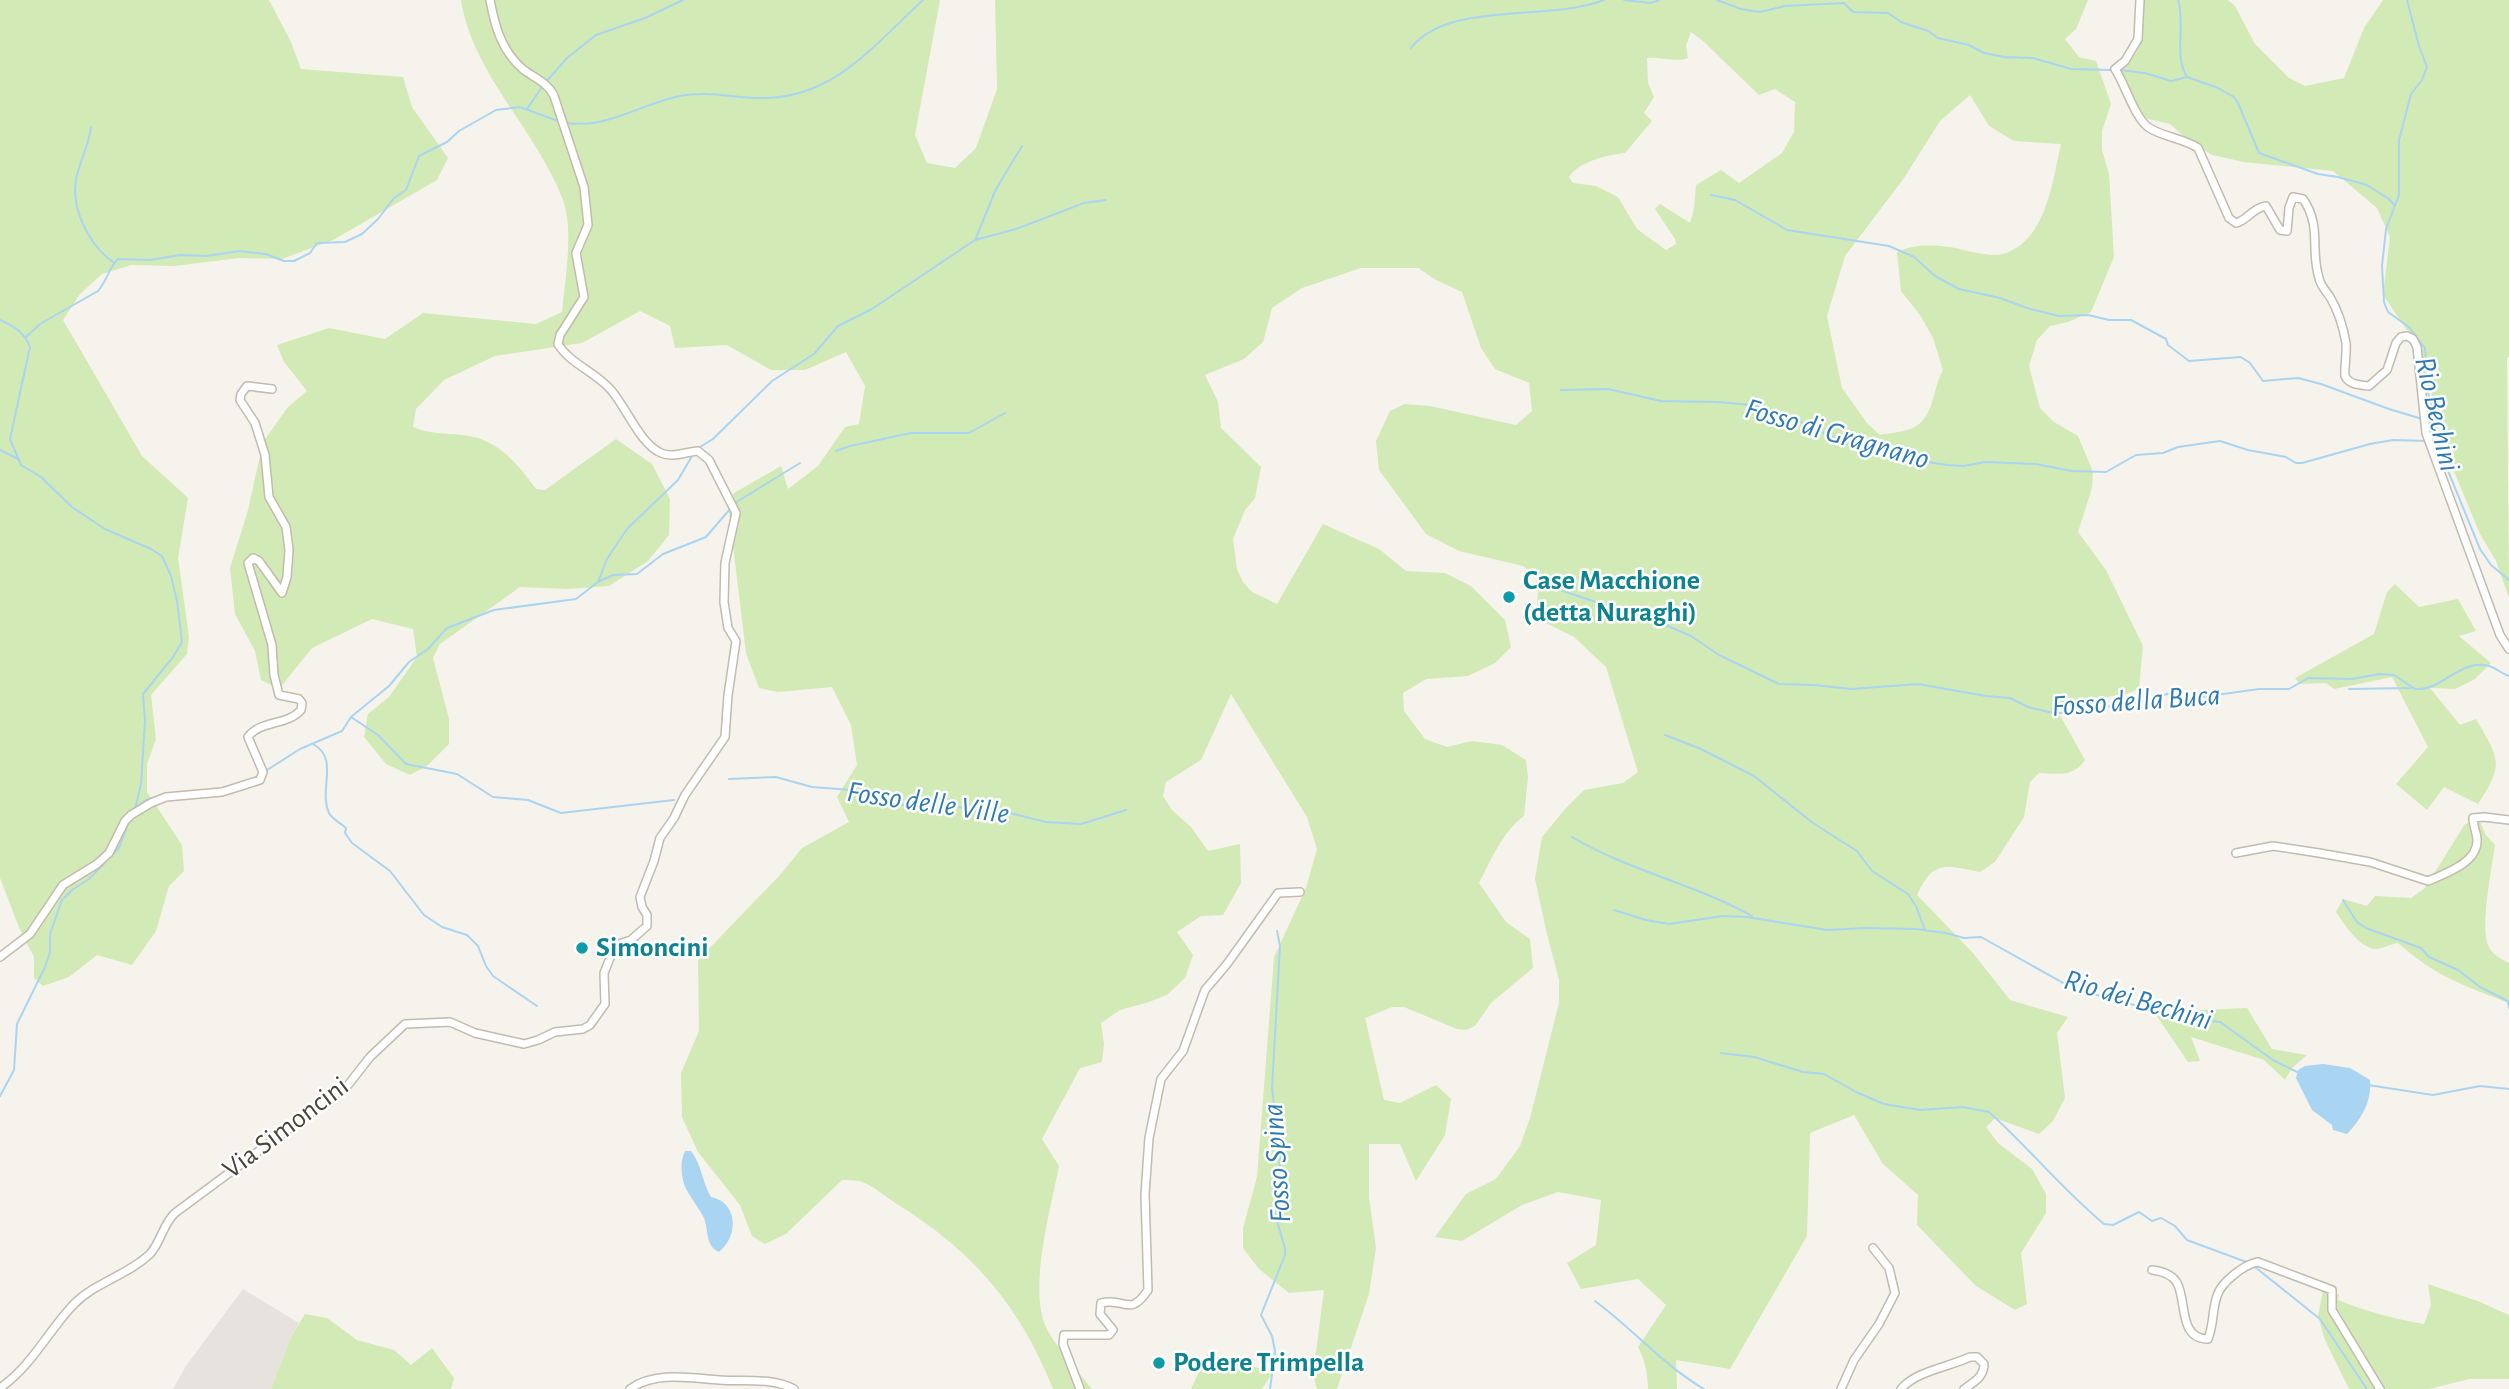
<svg xmlns="http://www.w3.org/2000/svg" width="2509" height="1389" font-family="'Alegreya Sans',sans-serif">
	<style>
		.industrial { fill: #e6e2dd }
		.green { fill: #d2eab5; fill-rule: evenodd }
		.water { fill: #a9d4f2 }
		.lines { fill: none; stroke-linecap: round; stroke-linejoin: round }
		.stream { stroke: #a9d4f2; stroke-width: 2 }
		.minor-casing { stroke: #c2bbae; stroke-width: 10 }
		.minor { stroke: #fff; stroke-width: 7 }
		.culture-dot { fill: #0f9aa8; stroke: #fff; stroke-width: 2.5 }
		.labels { text-anchor: middle; dominant-baseline: central; stroke-width: 5; stroke-linejoin: round; paint-order: stroke }
		.culture-label { font-size: 28px; font-weight: bold; fill: #0d838f; stroke: #fff; text-anchor: start }
		.street-label { font-size: 28px; fill: #4b4439; stroke: #fff }
		.water-label { font-size: 30px; font-style: italic; fill: #2e7ab2; stroke: #fff }
	</style>
	<rect width="100%" height="100%" fill="#f6f3ec"/>
	<path class="industrial" d="M243,1289L299,1323L291,1337L271,1389H173L186,1366Z"/>
	<path class="green" d="M0,0H269L291,42L301,69L403,77L412,107L448,158L437,180L333,240L282,259L240,258L174,266L131,265L102,274L80,294L63,320L142,456L188,498L178,558L189,637L187,654L151,695L156,739L147,764V792L182,845L184,871L169,886L156,931L132,965L97,955L69,977L43,986L34,978V957L20,930L0,878Z
		M461,0H940L915,135L927,163L955,168L976,148L997,89L995,0H2088L2076,29L2065,39L2079,57L2096,61L2111,104L2102,131V150L2109,174L2114,257L2091,312L2068,322L2050,326L2037,340L2029,366L2040,408L2054,422L2078,436L2093,472L2092,488L2078,532L2106,570L2143,646L2139,688L2127,694L2087,700L2057,710L2085,760C2074,777 2057,774 2039,773L2030,782L2024,817L1995,862L1980,872C1945,865 1933,860 1917,895L1973,953L2010,1000L2068,1017L2057,1033L2065,1098L2053,1121L2039,1134L1995,1118L1986,1127L1998,1143L2032,1169L2046,1194V1213L2021,1253L2027,1304L2015,1310L1976,1286L1917,1225L1918,1195L1883,1164L1854,1115L1810,1133L1807,1236L1730,1369L1676,1360L1677,1389H1648C1648,1374 1645,1360 1638,1347L1666,1305L1638,1279L1581,1289L1567,1263L1596,1245L1601,1200L1558,1192L1522,1205L1462,1241L1435,1237L1466,1194L1496,1179L1520,1146L1530,1118L1559,1003V980L1546,930L1535,879L1542,837L1565,809L1584,790L1623,783L1638,772L1606,667L1574,637L1536,618L1539,579L1523,566L1459,551L1426,534L1379,470L1376,441L1390,411L1405,404L1430,406L1516,425L1532,411L1529,383L1495,369L1481,348L1462,292L1436,280L1418,268H1361L1302,288L1272,308L1263,342L1244,359L1205,375L1218,402L1221,428L1261,467L1255,498L1245,510L1233,539L1237,569L1243,582L1252,592L1277,604L1323,524L1379,549L1406,571L1445,573L1471,586L1505,620L1511,647L1495,663L1468,676L1426,679L1403,693L1404,711L1425,739L1447,747L1472,741L1502,745L1526,760L1528,777L1524,816C1503,831 1491,860 1479,883L1506,922L1530,939L1533,968L1491,1003L1475,1026L1466,1030L1457,1029L1404,1007H1392L1365,1018L1384,1100L1400,1103L1436,1085L1451,1099L1445,1135L1416,1181L1400,1144H1369V1197L1376,1248L1369,1294L1337,1389H1317L1313,1375L1324,1290L1289,1293L1259,1269L1243,1248V1228L1257,1177L1274,957L1306,888L1317,849L1307,817L1231,694L1201,760L1166,782L1163,796L1172,810L1191,827L1208,851L1240,844L1241,883L1223,915L1201,916L1177,932L1193,955L1185,978L1167,995L1146,1003L1120,1010L1101,1023L1104,1044L1102,1062L1080,1068L1042,1139L1059,1166C1051,1208 1028,1288 1046,1327C1056,1348 1078,1371 1092,1389H1053C1020,1307 975,1253 900,1206C888,1199 872,1184 859,1181C854,1180 847,1180 842,1180L786,1234L765,1244L752,1236L740,1205L698,1152L682,1117L681,1073L699,1031L698,960L780,875L802,848L849,822L837,797L857,765L851,725L832,687L778,692L759,688L746,653L728,504L734,493L781,466L788,489L818,466L845,427L859,424L865,386L846,352L805,370H771L727,345L675,348L670,326L640,311L582,343L495,356L444,380L416,409L413,427C429,434 445,433 462,435C497,438 517,463 536,489L545,490L616,439L652,464L670,499L669,535L648,561L609,586L568,589L520,587L440,644L433,658L449,719V744L427,766L410,775L386,764L364,737L368,714L389,697L417,657L413,629L372,619L312,648L279,689L261,680L255,651L235,614L230,568L248,510L263,442L288,407L307,391L284,362L277,345L329,328L385,339L423,313L536,324L562,312C565,279 574,231 563,200C537,131 472,73 461,0ZM1691,32L1704,42L1759,95L1775,89L1795,102L1794,132L1782,153L1739,183L1721,170L1696,185L1694,209L1690,223L1660,204L1655,209L1675,239L1676,244L1666,250L1637,229L1618,197L1596,186L1573,183L1569,177C1579,161 1608,155 1625,153L1652,121L1644,113L1654,97L1648,83L1647,58C1660,56 1676,63 1688,58L1686,46ZM1970,95L1989,126L2014,141L2061,144C2052,182 2047,240 2003,254C1992,257 1972,252 1960,249C1940,245 1916,243 1897,252L1901,291L1920,315L1933,338L1943,370C1932,389 1935,417 1913,428C1904,432 1890,433 1880,435L1867,423L1842,388L1827,316L1845,256L1904,178L1940,121Z
		M2144,0H2228L2235,6L2255,44L2289,78L2305,86L2344,78L2364,28L2383,0H2509V357L2507,358L2509,598L2496,561L2480,534L2446,452L2428,379L2409,333L2383,295L2390,237L2377,208L2333,171L2244,162L2212,155L2189,141L2170,124L2144,118L2119,68C2149,52 2140,28 2144,0Z
		M2395,584L2419,607L2458,599L2476,631L2459,636L2491,663L2475,679L2455,689L2430,688L2460,725L2476,719C2499,759 2505,763 2478,804L2444,787L2427,810L2396,784L2428,747L2392,677L2334,689L2326,683L2300,684L2295,678L2374,634L2387,592Z
		M2479,820L2486,835L2495,845C2492,867 2480,927 2488,945C2492,955 2500,958 2509,963V1003C2463,985 2436,977 2398,943C2391,944 2384,948 2377,949C2361,950 2344,924 2336,912L2343,899L2367,906L2375,896L2411,898L2425,888L2465,824Z
		M2247,1008L2272,1049L2307,1055L2292,1068L2285,1080L2264,1060L2191,1037L2200,1061L2188,1062L2154,1012Z
		M2428,1284L2480,1302L2509,1315V1379H2469L2429,1389H2349L2325,1340L2318,1316L2323,1291L2339,1294L2338,1300C2365,1311 2394,1319 2424,1324L2431,1305Z
		M305,1314L327,1318L357,1340L394,1350L411,1365L432,1348L454,1378L451,1389H271L291,1337Z
		M1207,1354L1273,1372L1262,1389H1191Z"/>
	<path class="water" d="M2323,1064L2350,1068L2370,1080C2372,1102 2361,1119 2347,1134L2333,1130L2332,1125L2312,1110L2296,1078L2298,1070L2305,1066Z
		M685,1151H691C702,1165 702,1182 711,1197C738,1202 739,1236 719,1252C705,1246 709,1231 704,1218C699,1208 687,1193 684,1184C681,1174 680,1161 685,1151Z"/>
	<g class="lines">
		<path class="stream" d="M1624,0L1651,3L1659,0
			M1717,0L1741,9L1760,12L1785,6L1844,3L1853,12L1888,13L1901,22L1928,31L1938,38L1969,45L1984,53L2004,57L2033,58L2071,69L2114,70
			M2178,0C2186,25 2173,54 2187,77
			M2407,0L2419,46L2427,67L2422,80L2411,94L2399,140V195L2386,229L2382,266L2384,302L2388,312L2409,327L2425,348L2428,392L2444,461L2480,549L2491,565L2509,580
			M1411,48C1449,0 1548,22 1604,0
			M2119,70L2145,73L2171,81L2187,77L2218,88L2234,97L2238,103L2259,153L2318,174L2338,177L2367,185L2389,199L2395,206
			M545,83L567,58L596,35L645,18L683,0
			M527,109L542,87
			M567,123C607,129 643,103 680,96C709,90 736,99 765,98C835,97 875,44 923,0
			M91,127C89,144 81,159 77,175C69,206 88,244 113,262
			M1711,195L1735,200L1787,230L1889,246L1914,257L1935,276L1959,289L2000,298L2027,308L2059,316L2088,315L2109,320H2131L2166,339L2168,345L2189,361L2241,357L2250,363L2263,381L2298,378L2321,384L2389,409L2422,419
			M976,238L996,189L1022,146
			M0,320C15,327 24,332 30,347L10,439L21,465L41,477L72,507L105,529L151,549L162,556L171,576L177,601L182,642L173,657L143,694L145,721L141,784L135,809
			M26,337L40,324L98,291C107,281 109,267 118,259L150,260L180,255L207,256L239,251L266,254L284,261H294L310,253L317,243L345,242L362,234L378,219L394,198L406,190L419,156L447,142L459,131L496,110L520,107L558,121
			M1561,390L1608,389L1661,401L1717,402L1752,405L1799,421L1845,443L1921,461L1947,465L1964,466L1985,462L2036,464L2072,471L2106,472L2136,455L2163,453L2178,447L2220,441L2248,450L2286,457L2296,463H2302L2370,444L2393,440L2427,441
			M700,447L713,439L772,381L814,354L838,326L872,309L975,240L1016,229L1084,203L1106,200
			M0,450L18,459
			M836,451L850,446L911,433H969L1005,413
			M735,503L800,463
			M598,582L613,575L637,574L663,554L706,537L730,509
			M1563,591L1668,626L1691,636L1719,655L1779,684L1813,685L1851,689L1918,684L1986,696L2010,698L2028,707L2053,713H2066L2144,701L2167,694L2202,697L2259,689H2289L2308,678L2351,679L2380,674L2394,675L2415,689
			M2349,689L2411,688
			M2417,689C2443,690 2461,658 2489,666C2496,668 2502,674 2509,676
			M351,717L378,735L406,764L457,774L493,797L528,800L561,813L674,800
			M1665,735L1701,749L1754,776L1813,823L1857,851L1872,871L1908,894L1916,906L1925,930
			M313,744C340,759 318,789 329,813C332,819 341,823 346,828L345,833L352,843L390,871L424,915L442,927L467,935L478,946L486,966L493,976L537,1006
			M267,770L300,749L342,731L351,717L389,686L409,662L428,649L447,628L494,610L576,599L598,582L607,559L627,529L678,480L692,456
			M729,779L776,777L812,787L851,790L907,806H948L1006,812L1046,822L1081,824L1126,810
			M136,807L146,800L162,795
			M1572,837C1629,871 1695,884 1752,916
			M2343,900L2357,922L2366,928L2421,948L2429,957L2458,970L2480,987L2508,1001L2509,1008
			M1614,910L1646,920L1669,924L1723,916L1747,917L1827,930L1865,928L1916,929L1946,933L1964,938L1981,937L2074,989L2183,1018L2220,1022L2273,1060L2297,1072
			M1721,1053L1754,1057L1803,1072L1824,1074L1856,1092L1884,1104L1920,1110L1963,1107L1989,1112C2029,1148 2063,1190 2104,1224L2113,1225L2139,1212L2152,1221L2161,1218L2175,1226L2187,1240L2249,1263
			M2368,1085L2433,1095L2480,1086L2509,1089
			M0,1096L14,1070L17,1024L45,967L50,952V934L62,900L72,890L89,879L119,848L129,821
			M2255,1267L2320,1319L2367,1389
			M1595,1301C1633,1329 1663,1365 1704,1389
			M1270,1389L1275,1351L1272,1336L1261,1315L1285,1255V1248L1276,1218L1280,1158L1272,1088L1280,946L1277,931"/>
		<g class="minor-casing">
			<path id="minor" d="M2140,0L2138,39L2125,61L2115,69C2125,84 2135,118 2148,127C2162,137 2183,138 2198,148L2229,218L2236,223C2248,220 2252,208 2266,206L2280,230L2287,231L2289,208L2293,197L2303,199C2322,226 2310,250 2319,278C2320,285 2326,291 2330,297C2339,312 2343,326 2346,343C2347,352 2344,371 2345,376C2349,385 2361,385 2369,386L2387,370L2396,343L2401,337L2407,336L2413,339L2417,347L2426,433L2500,635L2509,649
				M2236,853L2273,846L2319,853L2370,862L2428,881C2444,874 2478,863 2477,840C2477,833 2473,826 2473,818L2484,817L2509,820
				M0,957L30,934L63,885L97,864L109,853L125,821L131,815L151,803L166,797L222,792L260,780L263,772L248,737C260,720 287,726 301,710L302,703L299,699L279,695L274,675L272,645L248,563L253,558L259,561L282,593L287,577L289,550L286,527L269,497L265,455L255,423L240,400L241,394L247,386L272,389
				M2152,1270C2161,1271 2172,1274 2177,1283C2187,1300 2178,1339 2208,1339C2214,1324 2212,1310 2217,1296C2221,1282 2245,1264 2258,1262L2332,1290V1310L2380,1389
				M0,1388C32,1366 48,1331 74,1304C96,1282 128,1275 150,1254C161,1242 163,1224 175,1213L348,1085L370,1057L405,1024L450,1022L475,1033L524,1044L538,1040L555,1032L583,1029L590,1025L605,1004L604,973L612,953L619,944L631,940L647,926V915L642,907L640,897L654,861L660,838L674,818L685,795L725,737L728,695L735,648L736,641L728,628L724,602L725,563L736,513L709,460L698,451C685,452 673,458 661,453C640,444 626,407 611,390C596,372 570,364 558,344L560,335L584,297L576,253L588,225L584,187L554,96C548,83 535,78 524,70C502,52 495,27 490,0
				M630,1389C655,1371 690,1378 719,1380C745,1382 770,1377 794,1389
				M1080,1389L1063,1344L1064,1335H1109L1113,1330L1100,1314L1101,1303C1126,1297 1129,1318 1148,1290L1145,1194L1149,1138L1161,1079L1183,1051L1205,990L1227,964L1278,893L1300,892
				M1841,1389L1854,1360L1879,1324L1895,1293L1889,1268L1873,1248
				M1901,1389C1916,1371 1949,1367 1970,1357H1977L1984,1364C1984,1377 1974,1382 1964,1389"/>
		</g>
		<use href="#minor" class="minor"/>
	</g>
	<g class="culture-dot">
		<circle cx="1509" cy="597" r="7"/>
		<circle cx="582" cy="948" r="7"/>
		<circle cx="1159" cy="1363" r="7"/>
	</g>
	<g class="labels">
		<g class="culture-label">
			<text x="1523" y="581">Case Macchione<tspan x="1523" dy="32">(detta Nuraghi)</tspan></text>
			<text x="596" y="948">Simoncini</text>
			<text x="1173" y="1363">Podere Trimpella</text>
		</g>
		<g class="street-label">
			<text transform="translate(286 1128) rotate(-37)">Via Simoncini</text>
		</g>
		<g class="water-label">
			<text transform="translate(2437 414) rotate(77)">Rio Bechini</text>
			<text transform="translate(1837 434) rotate(16)">Fosso di Gragnano</text>
			<text transform="translate(2136 701) rotate(-4)">Fosso della Buca</text>
			<text transform="translate(928 803) rotate(8)">Fosso delle Ville</text>
			<text transform="translate(2138 1000) rotate(16)">Rio dei Bechini</text>
			<text transform="translate(1277 1163) rotate(-94)">Fosso Spina</text>
		</g>
	</g>
</svg>
